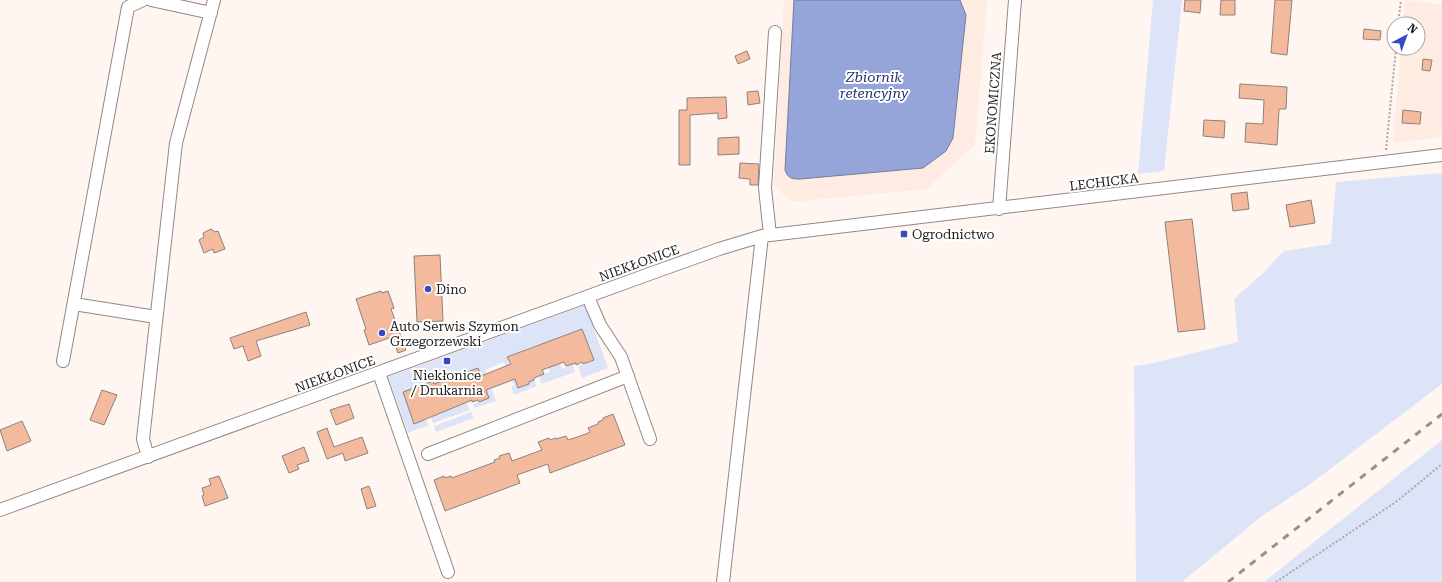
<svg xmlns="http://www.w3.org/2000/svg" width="1442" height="582" font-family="'Roboto Serif',serif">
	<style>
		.built { fill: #feebe2 }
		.green { fill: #dee4f7 }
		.water { fill: #95a5d9; stroke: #727c9f }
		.building { fill: #f4ba9d; stroke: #8b827d }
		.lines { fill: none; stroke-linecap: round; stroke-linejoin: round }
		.minor-casing { stroke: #928884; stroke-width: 14 }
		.path { stroke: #aea7a4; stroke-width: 2; stroke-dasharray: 2 2; stroke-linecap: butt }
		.minor { stroke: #fff; stroke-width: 12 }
		.rail { stroke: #97908d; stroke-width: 3; stroke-dasharray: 7 7; stroke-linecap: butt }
		.poi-dot { fill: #384abd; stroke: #fff; stroke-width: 1.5 }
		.labels { text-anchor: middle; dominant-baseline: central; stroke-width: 4; stroke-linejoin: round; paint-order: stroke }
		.street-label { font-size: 13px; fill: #1f1b19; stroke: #fff }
		.poi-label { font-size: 13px; fill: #1f1b19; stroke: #fff; text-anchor: start }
		.water-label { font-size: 14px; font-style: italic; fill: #222f6c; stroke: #fff }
	</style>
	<rect width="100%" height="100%" fill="#fff6f2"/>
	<path class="built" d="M784,0H987L975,145L926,189L791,202L774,185Z
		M1405,0L1442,5V137L1393,143L1401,48H1418V24H1403Z"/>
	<path class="green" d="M1153,0H1182L1164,171L1138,174Z
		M1442,173V384L1309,485L1262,516L1182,582H1136L1134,366L1150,364L1238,342L1234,299L1264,272L1284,251L1331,244L1336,182Z
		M585,305L608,368L582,378L578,366L594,360L582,329L551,341L562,369L573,364L575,372L541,384L539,376L550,372L539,344L507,357L519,388L534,380L537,386L514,395L511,387L514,385L504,362L485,370L496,401L474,408L473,404L489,398L478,368L448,379L466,402L470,410L433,423L431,417L444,412L433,382L403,392L414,423L425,419L429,425L408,433L388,377Z
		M471,412L474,418L436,432L434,426Z
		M1442,440V582H1264Z"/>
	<path class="water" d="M794,0H960L966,15L953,138L946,151L923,168L800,179C791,179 788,178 785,170Z"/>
	<path class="building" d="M1185,0H1201L1200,13L1184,11Z
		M1221,0H1235V15H1220Z
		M1275,0H1292L1287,55L1271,53Z
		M1364,29L1381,31L1380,40L1363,39Z
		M747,51L750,59L738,64L735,56Z
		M1423,59L1432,60L1430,71L1422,70Z
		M1240,84L1287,87L1286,109H1279L1277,145L1245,142L1246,123L1263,124L1264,100L1239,98Z
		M758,91L760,103L748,105L747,92Z
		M726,97L727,118L718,119V113L690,115V165H679V110H687V98Z
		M1403,110L1421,112L1420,124L1402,123Z
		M1204,120L1225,121L1224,138L1203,136Z
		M739,137V154L718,155V138Z
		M740,163L759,164L758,185H750V179L739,178Z
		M1247,192L1249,209L1233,211L1231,194Z
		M1311,200L1315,223L1290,227L1286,205Z
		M1192,219L1205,329L1178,332L1165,222Z
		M211,229L215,232L218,231L225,249L214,253L213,249L204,253L199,240L204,237L203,233Z
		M440,255L443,321L417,322L414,256Z
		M381,291L382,293L388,291L394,308L391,309L406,350L398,353L392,337L369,345L364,330L366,329L356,299Z
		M306,312L310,325L256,341L261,356L248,361L243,346L234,349L230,338Z
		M582,329L594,360L583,364L582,362L576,365V363L566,366L564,362L542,370L544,374L534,378V380L529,382V384L518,388L515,379L486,390L489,398L479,402L478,400L472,402V400L414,424L403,392L433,381L434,384L478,368L481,376L511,364L507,357Z
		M102,390L117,395L104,425L90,420Z
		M349,404L354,418L336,425L330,410Z
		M613,414L625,445L550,473L548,464L517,475L520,483L445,511L434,480L444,476L445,478L451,476L452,478L495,462L494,460L500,458L499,456L509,453L512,461L542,450L538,442L549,438L550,440L556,438V439L566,436L568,440L586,434L590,432L588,428L598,424V422L603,420V418Z
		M22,421L31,441L7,451L0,430Z
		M327,428L334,447L362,437L368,453L345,461L343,453L327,459L317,432Z
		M304,447L309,461L297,465L299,469L289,473L282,456Z
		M219,476L228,498L205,506L202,496L204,495L202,488L211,485L209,479Z
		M369,486L376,506L367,509L361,489Z"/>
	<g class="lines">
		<g class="minor-casing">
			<path id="minor" d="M151,0L211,13
				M999,209L1015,0
				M770,235L765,188L775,32
				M588,297L600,325L621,357L650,439
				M74,304L156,317
				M63,361L128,7L143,0
				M379,373L448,572
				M428,454L628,376
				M148,457L143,439L176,143L214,0
				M0,510L652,273L719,249L762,236L1442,155
				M723,582L762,236"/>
		</g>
		<path class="path" d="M1398,24L1401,0
			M1386,150L1396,48
			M1276,582L1396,502L1442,464"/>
		<use href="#minor" class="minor"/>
		<path class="rail" d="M1228,582L1442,414"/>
	</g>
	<g class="poi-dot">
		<rect x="900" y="230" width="8" height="8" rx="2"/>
		<circle cx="428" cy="289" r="4"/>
		<circle cx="382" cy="333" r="4"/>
		<rect x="443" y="357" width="8" height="8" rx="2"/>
	</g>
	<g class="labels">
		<g class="street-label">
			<text transform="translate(993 103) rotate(-86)">EKONOMICZNA</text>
			<text transform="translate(1104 182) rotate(-7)">LECHICKA</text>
			<text transform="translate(639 263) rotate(-20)">NIEKŁONICE</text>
			<text transform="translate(335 374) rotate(-20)">NIEKŁONICE</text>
		</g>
		<g class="poi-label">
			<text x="912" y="234">Ogrodnictwo</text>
			<text x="436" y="289">Dino</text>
			<text x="390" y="326">Auto Serwis Szymon<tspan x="390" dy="15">Grzegorzewski</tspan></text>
			<text x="447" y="375" text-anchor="middle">Niekłonice<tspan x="447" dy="15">/ Drukarnia</tspan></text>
		</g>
		<g class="water-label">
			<text x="874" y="77">Zbiornik<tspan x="874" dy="16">retencyjny</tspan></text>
		</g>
	</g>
	<g transform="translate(1406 36) rotate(41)"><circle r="19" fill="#ffffff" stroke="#a5a4a3"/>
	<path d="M0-3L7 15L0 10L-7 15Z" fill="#384abd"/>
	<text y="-6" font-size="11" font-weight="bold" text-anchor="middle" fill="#1f1b19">N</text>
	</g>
</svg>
